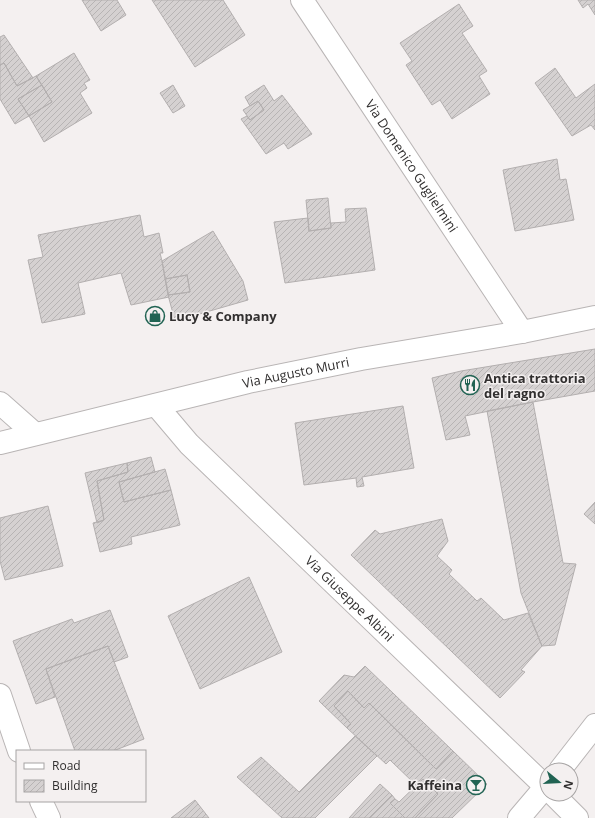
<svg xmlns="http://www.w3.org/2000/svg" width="595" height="818" font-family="'Open Sans',sans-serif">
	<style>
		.building { fill: url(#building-hatch); stroke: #b3afaf }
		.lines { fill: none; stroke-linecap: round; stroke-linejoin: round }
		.minor-casing { stroke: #b9b5b5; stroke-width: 24 }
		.primary-casing { stroke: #b9b5b5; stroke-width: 24 }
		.minor { stroke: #fff; stroke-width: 22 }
		.primary { stroke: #fff; stroke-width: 22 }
		.labels { text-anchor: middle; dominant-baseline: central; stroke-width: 3; stroke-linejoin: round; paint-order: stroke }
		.street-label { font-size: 13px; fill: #312f2f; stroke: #f4f0f0 }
		.poi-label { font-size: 13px; font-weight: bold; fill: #312f2f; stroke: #f4f0f0; text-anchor: start }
	</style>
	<defs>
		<pattern id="building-hatch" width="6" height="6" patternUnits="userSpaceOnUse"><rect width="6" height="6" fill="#d5d1d1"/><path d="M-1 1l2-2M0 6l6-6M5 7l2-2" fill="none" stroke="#b7b4b4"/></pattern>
	</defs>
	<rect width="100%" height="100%" fill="#f4f0f0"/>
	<path class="building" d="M82,0H117L126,15L101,31Z
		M152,0H223L245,35L195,67Z
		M578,0H595V15L588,4L583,8Z
		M459,4L473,26L462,33L487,71L479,76L490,94L452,119L440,100L432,105L406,65L412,61L400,43Z
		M4,35L33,78L17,86L4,63L0,65V37Z
		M74,53L90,80L84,83L87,88L80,93L92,113L44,142L29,116L52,102L36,76Z
		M4,63L17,86L36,76L42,85L18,99L29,116L15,124L0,99V65Z
		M555,68L576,98L595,84V130L591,125L572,136L535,83Z
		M42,85L52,102L29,116L18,99Z
		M173,85L185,106L173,113L160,93Z
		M264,85L274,101L282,95L312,134L288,149L284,143L266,154L241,119L247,116L250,120L264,110L258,101L250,106L245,97Z
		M258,101L264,110L250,120L243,110Z
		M557,159L560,180L566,179L574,220L515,231L503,170Z
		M328,198L331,228L309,231L306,200Z
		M366,208L375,270L285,283L274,222L308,218L309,231L331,228V223L346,222L345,209Z
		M140,215L144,237L159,233L163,253H160L162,261L169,297L131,305L121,273L78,283L85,314L42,323L28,260L43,257L38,235Z
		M213,231L243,281L248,300L175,321L168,295L190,292L187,275L165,279L162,261Z
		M187,275L190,292L168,295L165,279Z
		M595,349V391L533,402L465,416L470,435L446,440L432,378L461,371Z
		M533,402L563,563L576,564L555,645L542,646L521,593L487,411Z
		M403,406L414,468L362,477L364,486L357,487L356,478L304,485L295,423Z
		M151,457L155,472L119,482L124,502L171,490L180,525L131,537L132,544L100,552L93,523L104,520L97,481L128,472L127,463Z
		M127,463L128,472L97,481L104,520L97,523L85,473Z
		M165,469L171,490L124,502L119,482Z
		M595,502V524L584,514Z
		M48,506L63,566L5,580L0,561V518Z
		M442,519L448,541L437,556L452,570L449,574L477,601L481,598L504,620L528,613L542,646L521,670L525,672L500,698L351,555L375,530L380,534Z
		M249,577L282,652L200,689L168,616Z
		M110,610L128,657L114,662L108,646L46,669L55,697L36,704L13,641L72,619L74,623Z
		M108,646L144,739L113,751H75L46,669Z
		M365,666L453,751L436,769L369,703L364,708L348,691L334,706L351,724L347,728L319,701L344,675L354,677Z
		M348,691L364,708L369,703L436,769L453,751L487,784L452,818H415L438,794L423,779L416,785L390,760L386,764L347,728L351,724L334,706Z
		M355,736L377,756L315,818H282L237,777L261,757L299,792Z
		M423,779L438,794L415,818H405L390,803L395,799L399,802Z
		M380,784L392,795L369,818H349Z
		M392,795L395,799L390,803L405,818H369Z
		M195,800L209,818H171Z"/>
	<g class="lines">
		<g class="minor-casing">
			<g id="minor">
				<path id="s1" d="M302,0L522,332"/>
				<path d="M0,403L35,434"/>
				<path id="s2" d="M156,405L189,444L547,788"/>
				<path d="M0,695L19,751"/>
				<path d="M553,794L577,818"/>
				<path d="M41,801L49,818"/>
			</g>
		</g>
		<g class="primary-casing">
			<g id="primary">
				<path id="s3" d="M0,443L248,382L361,359L522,332L595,317"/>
				<path d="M560,770L595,725"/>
				<path d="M519,818L547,785"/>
			</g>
		</g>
		<use href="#minor" class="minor"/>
		<use href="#primary" class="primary"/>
	</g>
	<defs>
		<g id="shop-ring" transform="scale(1)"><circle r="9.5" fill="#f4f0f0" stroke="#216353" stroke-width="1.5"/><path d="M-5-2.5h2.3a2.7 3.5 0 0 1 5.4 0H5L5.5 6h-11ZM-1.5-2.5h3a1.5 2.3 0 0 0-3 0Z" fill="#216353"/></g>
		<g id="restaurant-ring" transform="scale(1)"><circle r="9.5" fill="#f4f0f0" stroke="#216353" stroke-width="1.5"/><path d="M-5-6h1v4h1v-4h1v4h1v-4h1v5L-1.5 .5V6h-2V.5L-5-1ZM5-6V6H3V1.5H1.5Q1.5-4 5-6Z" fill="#216353"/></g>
		<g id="bar-ring" transform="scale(1)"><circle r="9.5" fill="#f4f0f0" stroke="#216353" stroke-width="1.5"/><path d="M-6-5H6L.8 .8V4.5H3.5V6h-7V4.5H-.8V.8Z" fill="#216353"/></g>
	</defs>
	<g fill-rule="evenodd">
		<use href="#shop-ring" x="155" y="316"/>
		<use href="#restaurant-ring" x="470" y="385"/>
		<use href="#bar-ring" x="476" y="785"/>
	</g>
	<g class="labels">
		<g class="street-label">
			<text stroke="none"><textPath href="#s1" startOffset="199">Via Domenico Guglielmini</textPath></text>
			<text stroke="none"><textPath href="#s3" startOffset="304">Via Augusto Murri</textPath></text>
			<text stroke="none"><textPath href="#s2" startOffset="274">Via Giuseppe Albini</textPath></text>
		</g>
		<g class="poi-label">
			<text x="169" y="316">Lucy &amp; Company</text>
			<text x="484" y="378">Antica trattoria<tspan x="484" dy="15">del ragno</tspan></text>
			<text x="462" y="785" text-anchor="end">Kaffeina</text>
		</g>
	</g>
	<rect x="16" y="750" width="130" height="52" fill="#f4f0f0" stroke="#a6a3a3"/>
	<rect x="24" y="763" width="20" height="6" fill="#ffffff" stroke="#a6a3a3"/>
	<text x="52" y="770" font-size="12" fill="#312f2f">Road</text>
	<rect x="24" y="780" width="20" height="12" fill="url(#building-hatch)" stroke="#a6a3a3"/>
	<text x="52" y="790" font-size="12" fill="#312f2f">Building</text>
	<g transform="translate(559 782) rotate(108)"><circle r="19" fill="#f4f0f0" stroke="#a6a3a3"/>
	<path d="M0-3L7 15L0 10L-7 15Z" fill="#216353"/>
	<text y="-6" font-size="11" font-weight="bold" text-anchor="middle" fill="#312f2f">N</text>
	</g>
</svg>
